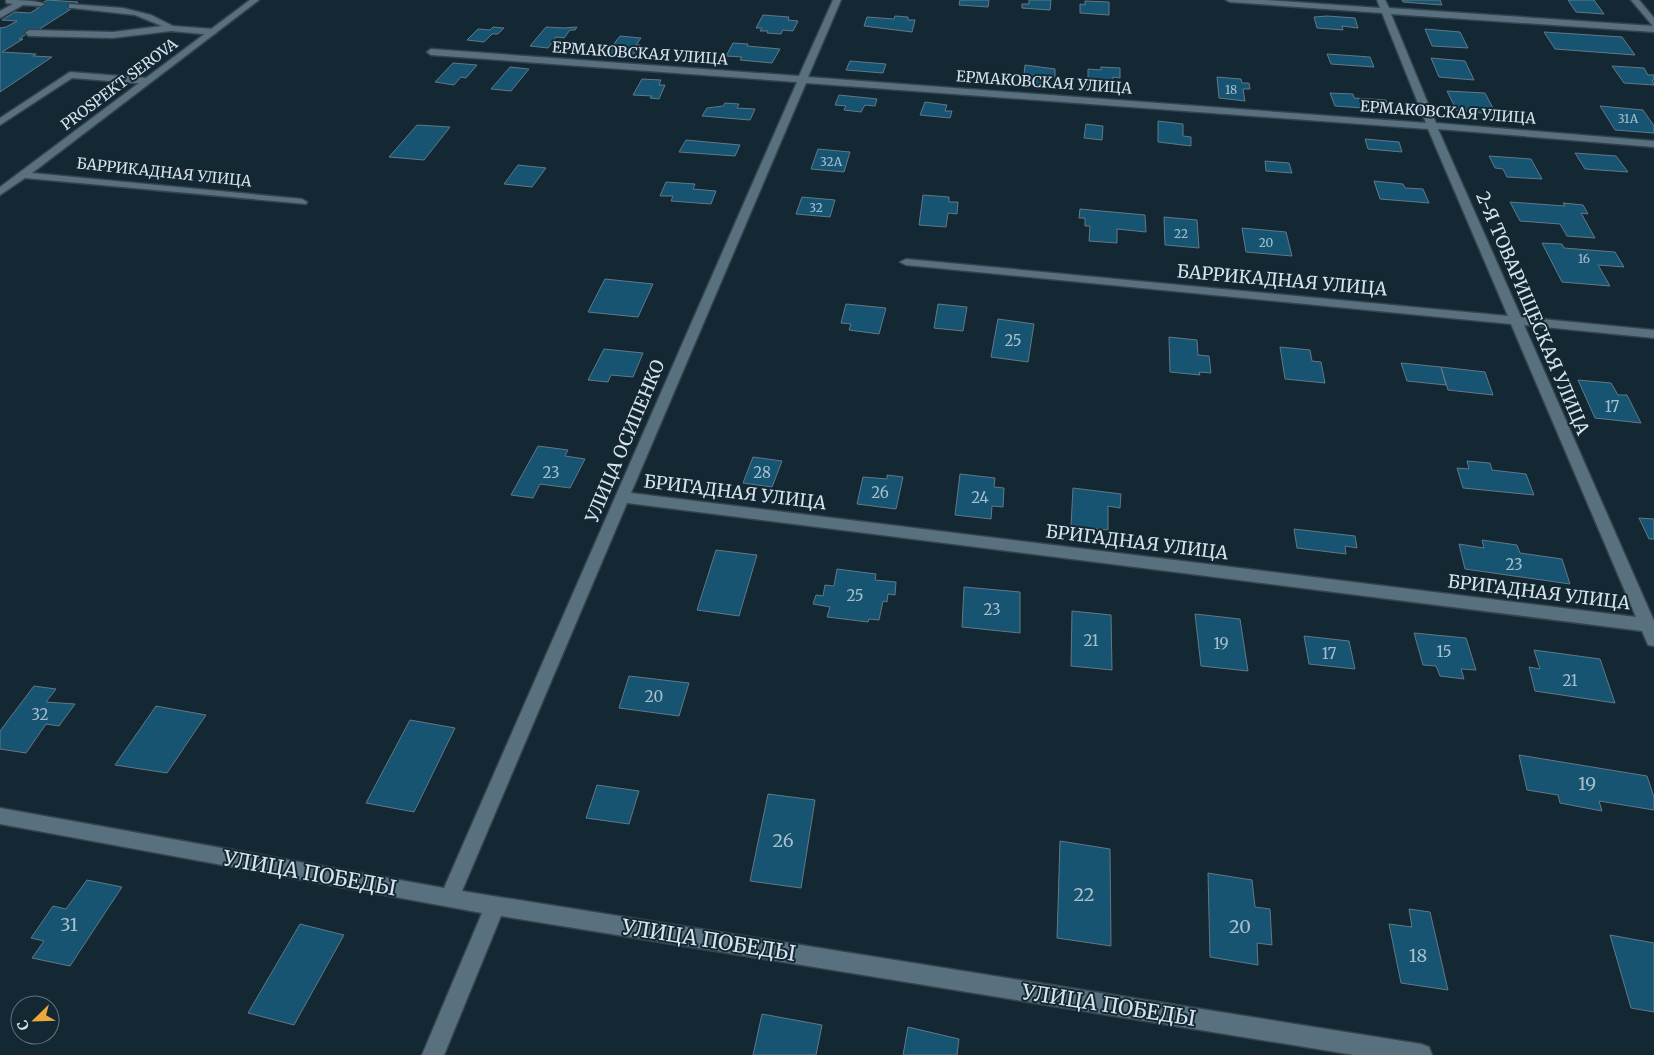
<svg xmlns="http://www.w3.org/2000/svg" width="1654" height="1055" font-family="Merriweather,serif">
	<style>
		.building { fill: #175472; stroke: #617886 }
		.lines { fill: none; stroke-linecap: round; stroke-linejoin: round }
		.lane-casing { stroke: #34434e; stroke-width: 3 }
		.street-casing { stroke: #34434e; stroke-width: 3 }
		.lane { fill: #59707e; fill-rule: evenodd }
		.street { fill: #59707e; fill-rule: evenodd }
		.labels { text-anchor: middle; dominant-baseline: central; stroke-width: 4; stroke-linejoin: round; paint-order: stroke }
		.far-number-label { font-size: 12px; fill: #a7bfcd }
		.far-street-label { font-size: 15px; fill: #d7e3eb; stroke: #142834 }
		.number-label { font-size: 15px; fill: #a7bfcd }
		.street-label { font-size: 18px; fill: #d7e3eb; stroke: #142834 }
		.near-number-label { font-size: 18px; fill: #a7bfcd }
		.near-street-label { font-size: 21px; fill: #d7e3eb; stroke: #142834 }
	</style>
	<rect width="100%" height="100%" fill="#142834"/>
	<path class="building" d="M47,0L78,2L67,9H71L38,30L34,29L19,39H23L2,52L36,54L33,56L52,57L0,92V28L6,27L17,21L2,20L15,12L30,13L40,7H36Z
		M960,0H989L988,7L959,5Z
		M1029,0H1051L1050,10L1022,8V4H1029Z
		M1402,0H1440L1442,5L1403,2Z
		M1568,0H1594L1604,14L1576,12Z
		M1085,1L1109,2V15L1080,13V4L1085,5Z
		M763,15L789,17L788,20L798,21L793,31L783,30L781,34L767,33L768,31H760L762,28H756Z
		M895,16L908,17V20H915L912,32L864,26L867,17L894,19Z
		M1327,16L1355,18L1358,28L1342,26L1343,30L1317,28L1314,17Z
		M493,27L504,28L498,34H492L484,42L467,40L478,29L490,30Z
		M546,27L564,28L577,27L575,30H570L564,38L556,37L548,48L530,46Z
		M1425,29L1460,32L1468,48L1432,46Z
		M1544,32L1622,37L1635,55L1555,49Z
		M620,36L641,38L636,45H640L634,54L629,53L627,56L606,54Z
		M733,43L748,44L747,46L780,49L772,63L740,60L742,57L726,56Z
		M1327,54L1370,57L1374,67L1331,64Z
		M1431,58L1465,61L1474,80L1439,77Z
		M850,61L886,64L883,73L846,70Z
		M453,63L477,65L466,78L461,77L454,85L435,82Z
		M1025,65L1055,69V77L1048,76L1047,85L1023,84Z
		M1612,66L1644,68L1648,75H1654V80H1652L1654,85L1624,83Z
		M510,67L529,69L511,91L491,89Z
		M1101,67L1120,68V78L1113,77V91L1088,89V69L1101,70Z
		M1217,77L1241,79L1242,83H1249L1250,89H1243L1245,101L1219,98Z
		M642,79L661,80L659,85H665L659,99L650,98L652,96L633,95Z
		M1447,91L1485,93L1496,114L1457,111Z
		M1330,93L1353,94L1354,98L1386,100L1390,110L1335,106Z
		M839,95L877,99L875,106L865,105L861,112L844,110L846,106L835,105Z
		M925,102L947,105L945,111H952L950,118L920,115Z
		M725,103L739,104L737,108L755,109L750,120L702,116L707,108L723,106Z
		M1600,106L1643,110L1654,126V133L1615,130Z
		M1158,121L1183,124V136L1191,137V146L1158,142Z
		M1086,124L1103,126L1102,140L1084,138Z
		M417,125L450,127L424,160L389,157Z
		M1365,139L1399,142L1402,152L1368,149Z
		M686,140L740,145L735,156L679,152Z
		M818,149L850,152L844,172L811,169Z
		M1575,153L1616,156L1628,172L1585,169Z
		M1489,156L1531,159L1542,179L1507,177L1503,169L1495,168Z
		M1265,161L1289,163L1292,173L1266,171Z
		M518,165L546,168L532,187L504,184Z
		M1374,181L1403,184L1405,188L1423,189L1429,203L1380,199Z
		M666,182L695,184L693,189L716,191L711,204L671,201L673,196H660Z
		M923,195L949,197V202H958L957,214L948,213L946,227L919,225Z
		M802,197L835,200L830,217L796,214Z
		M1510,202L1565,206L1563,203L1583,205L1588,214L1581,213L1595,238L1567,236L1560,224L1520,221Z
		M1080,209L1145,215L1146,232L1117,229V243L1089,241L1090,226H1085V218H1079Z
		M1164,217L1197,220L1199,248L1165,245Z
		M1242,228L1286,232L1292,256L1246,252Z
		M1542,243L1562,244L1564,248L1615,252L1624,267L1598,265L1610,286L1562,282Z
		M605,279L653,284L638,317L588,312Z
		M846,304L886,308L879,334L849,330L851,324L841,323Z
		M938,304L967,307L963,331L934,328Z
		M998,319L1034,324L1028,362L991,357Z
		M1169,337L1197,340L1198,355L1209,356L1211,373L1199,372L1200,375L1170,372Z
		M1280,347L1310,350L1312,361L1321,362L1325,383L1285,379Z
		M604,349L643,353L633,377L611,375L608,382L588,380Z
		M1401,363L1441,367L1446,385L1407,381Z
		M1441,367L1485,372L1493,395L1448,390Z
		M1578,380L1611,383L1618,395H1627L1641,423L1595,418Z
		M538,446L568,450L565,456L585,459L570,488L540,484L533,498L511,495Z
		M753,457L782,461L772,487L743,483Z
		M1467,461L1490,463L1492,470L1526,474L1534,495L1463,488L1457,468L1469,469Z
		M960,474L995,478L994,487L1004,488L1003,507L992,506L991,519L955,515Z
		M887,475L903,477L896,509L857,504L863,477L887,479Z
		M1073,488L1121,494L1120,508L1108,506V530L1071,526Z
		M1639,518L1654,519V539H1649Z
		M1294,529L1355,536L1357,548L1345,546L1346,554L1297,548Z
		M1482,540L1517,545L1520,553L1562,559L1570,584L1465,569L1459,544L1484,548Z
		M716,550L757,555L739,616L697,610Z
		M837,569L876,574L875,580L896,582L895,595L888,594L887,602L883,601L879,620L869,619L868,622L827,617L830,607L813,604L816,595L823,596L825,585L834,586Z
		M964,587L1020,592V633L962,627Z
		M1072,611L1111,615L1112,670L1071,666Z
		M1195,614L1240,619L1248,671L1201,666Z
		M1414,633L1466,638L1476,670L1461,669L1464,679L1440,676L1436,666L1423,665Z
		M1304,636L1349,641L1355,669L1309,664Z
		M1534,650L1600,659L1615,703L1535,691L1529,667L1540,669Z
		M629,676L689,683L679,716L619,708Z
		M34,686L56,689L46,702L75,704L59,726L46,724L26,753L0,749V731Z
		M156,706L206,715L167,773L115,765Z
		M410,720L455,728L414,812L366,803Z
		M1519,755L1647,776L1654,797V810L1599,801L1602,811L1560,803L1558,795L1527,790Z
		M597,785L639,791L629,824L586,818Z
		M768,794L815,800L801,888L750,881Z
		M1060,841L1110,849L1111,946L1057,938Z
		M1208,873L1252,880L1255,907L1270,909L1272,945L1257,943L1258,965L1210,957Z
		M87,880L122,887L70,966L32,958L44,941L31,938L53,906L66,909Z
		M1409,909L1430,912L1448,990L1401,983L1389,924L1412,927Z
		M300,924L344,935L294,1025L248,1013Z
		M1610,935L1654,943V1012L1631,1008Z
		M762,1014L822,1025L816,1055H753Z
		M908,1027L959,1039L957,1055H903Z"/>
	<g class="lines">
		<g class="lane-casing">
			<path id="lane" d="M6,0C17,0 35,0 45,4L41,6L23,5L0,18V11L13,4L6,3Z
				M69,4L123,8L151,15L173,26L213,29L217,32L213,35L171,31L113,38L29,36L25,33L29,30L113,32L162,26L135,15L72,8H69Z
				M70,72L147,78L152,81L147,84L72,78L0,125V118Z"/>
		</g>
		<g class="street-casing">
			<path id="street" d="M250,0H259L32,173L302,199L307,202L306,204L25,178L0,195V187Z
				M833,0H841L808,77L1426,123L1382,13L1230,2L1226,0H1266L1380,8L1377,0H1385L1389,8L1653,26L1631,0H1639L1654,18V32L1391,14L1436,123L1654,141V147L1438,129L1521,317L1654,330V338L1524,325L1654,621V646L1648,645L1642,631L627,503L462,891L1421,1044L1429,1047L1432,1055H1354L501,916L444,1055H422L482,913L0,824V808L444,888L797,82L431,55L427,52L431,49L799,76ZM806,83L1428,129L1508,316L906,259L900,262L906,265L1511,324L1636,617L631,493Z"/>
		</g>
		<use href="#lane" class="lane"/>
		<use href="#street" class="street"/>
	</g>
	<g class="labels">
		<g class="far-number-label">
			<text x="1231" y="89">18</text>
			<text x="1628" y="118">31А</text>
			<text x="831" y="161">32А</text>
			<text x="816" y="207">32</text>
			<text x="1181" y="233">22</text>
			<text x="1266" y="242">20</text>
			<text x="1584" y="258">16</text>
		</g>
		<g class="far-street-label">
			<text transform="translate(640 53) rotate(4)">ЕРМАКОВСКАЯ УЛИЦА</text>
			<text transform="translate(1044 82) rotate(4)">ЕРМАКОВСКАЯ УЛИЦА</text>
			<text transform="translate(119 84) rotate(-37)">PROSPEKT SEROVA</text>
			<text transform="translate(1448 112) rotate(4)">ЕРМАКОВСКАЯ УЛИЦА</text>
			<text transform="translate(164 172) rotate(6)">БАРРИКАДНАЯ УЛИЦА</text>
		</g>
		<g class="number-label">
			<text x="1013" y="340">25</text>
			<text x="1612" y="406">17</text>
			<text x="551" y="472">23</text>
			<text x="762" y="472">28</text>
			<text x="880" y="492">26</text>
			<text x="980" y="497">24</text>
			<text x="1514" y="564">23</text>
			<text x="855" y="595">25</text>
			<text x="992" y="609">23</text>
			<text x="1091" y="640">21</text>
			<text x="1221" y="643">19</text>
			<text x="1444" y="651">15</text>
			<text x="1329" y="653">17</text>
			<text x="1570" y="680">21</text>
			<text x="654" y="696">20</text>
			<text x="40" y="714">32</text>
		</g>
		<g class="street-label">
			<text transform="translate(1282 280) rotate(5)">БАРРИКАДНАЯ УЛИЦА</text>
			<text transform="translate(1533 313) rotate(67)">2-Я ТОВАРИЩЕСКАЯ УЛИЦА</text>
			<text transform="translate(625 441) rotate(-67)">УЛИЦА ОСИПЕНКО</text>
			<text transform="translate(735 492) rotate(7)">БРИГАДНАЯ УЛИЦА</text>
			<text transform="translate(1137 542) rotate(7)">БРИГАДНАЯ УЛИЦА</text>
			<text transform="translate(1539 592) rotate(7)">БРИГАДНАЯ УЛИЦА</text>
		</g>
		<g class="near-number-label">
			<text x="1587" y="783">19</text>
			<text x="783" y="840">26</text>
			<text x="1084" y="894">22</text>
			<text x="69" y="924">31</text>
			<text x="1240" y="926">20</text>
			<text x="1418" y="955">18</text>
		</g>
		<g class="near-street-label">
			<text transform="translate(310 873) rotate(10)">УЛИЦА ПОБЕДЫ</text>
			<text transform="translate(709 940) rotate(9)">УЛИЦА ПОБЕДЫ</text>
			<text transform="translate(1109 1005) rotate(9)">УЛИЦА ПОБЕДЫ</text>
		</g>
	</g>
	<g transform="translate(35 1020) rotate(247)"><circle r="24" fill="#142834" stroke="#62737d"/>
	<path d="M0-4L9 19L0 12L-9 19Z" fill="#eda83c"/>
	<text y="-8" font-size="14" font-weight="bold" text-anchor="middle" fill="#d7e3eb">С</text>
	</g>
</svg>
